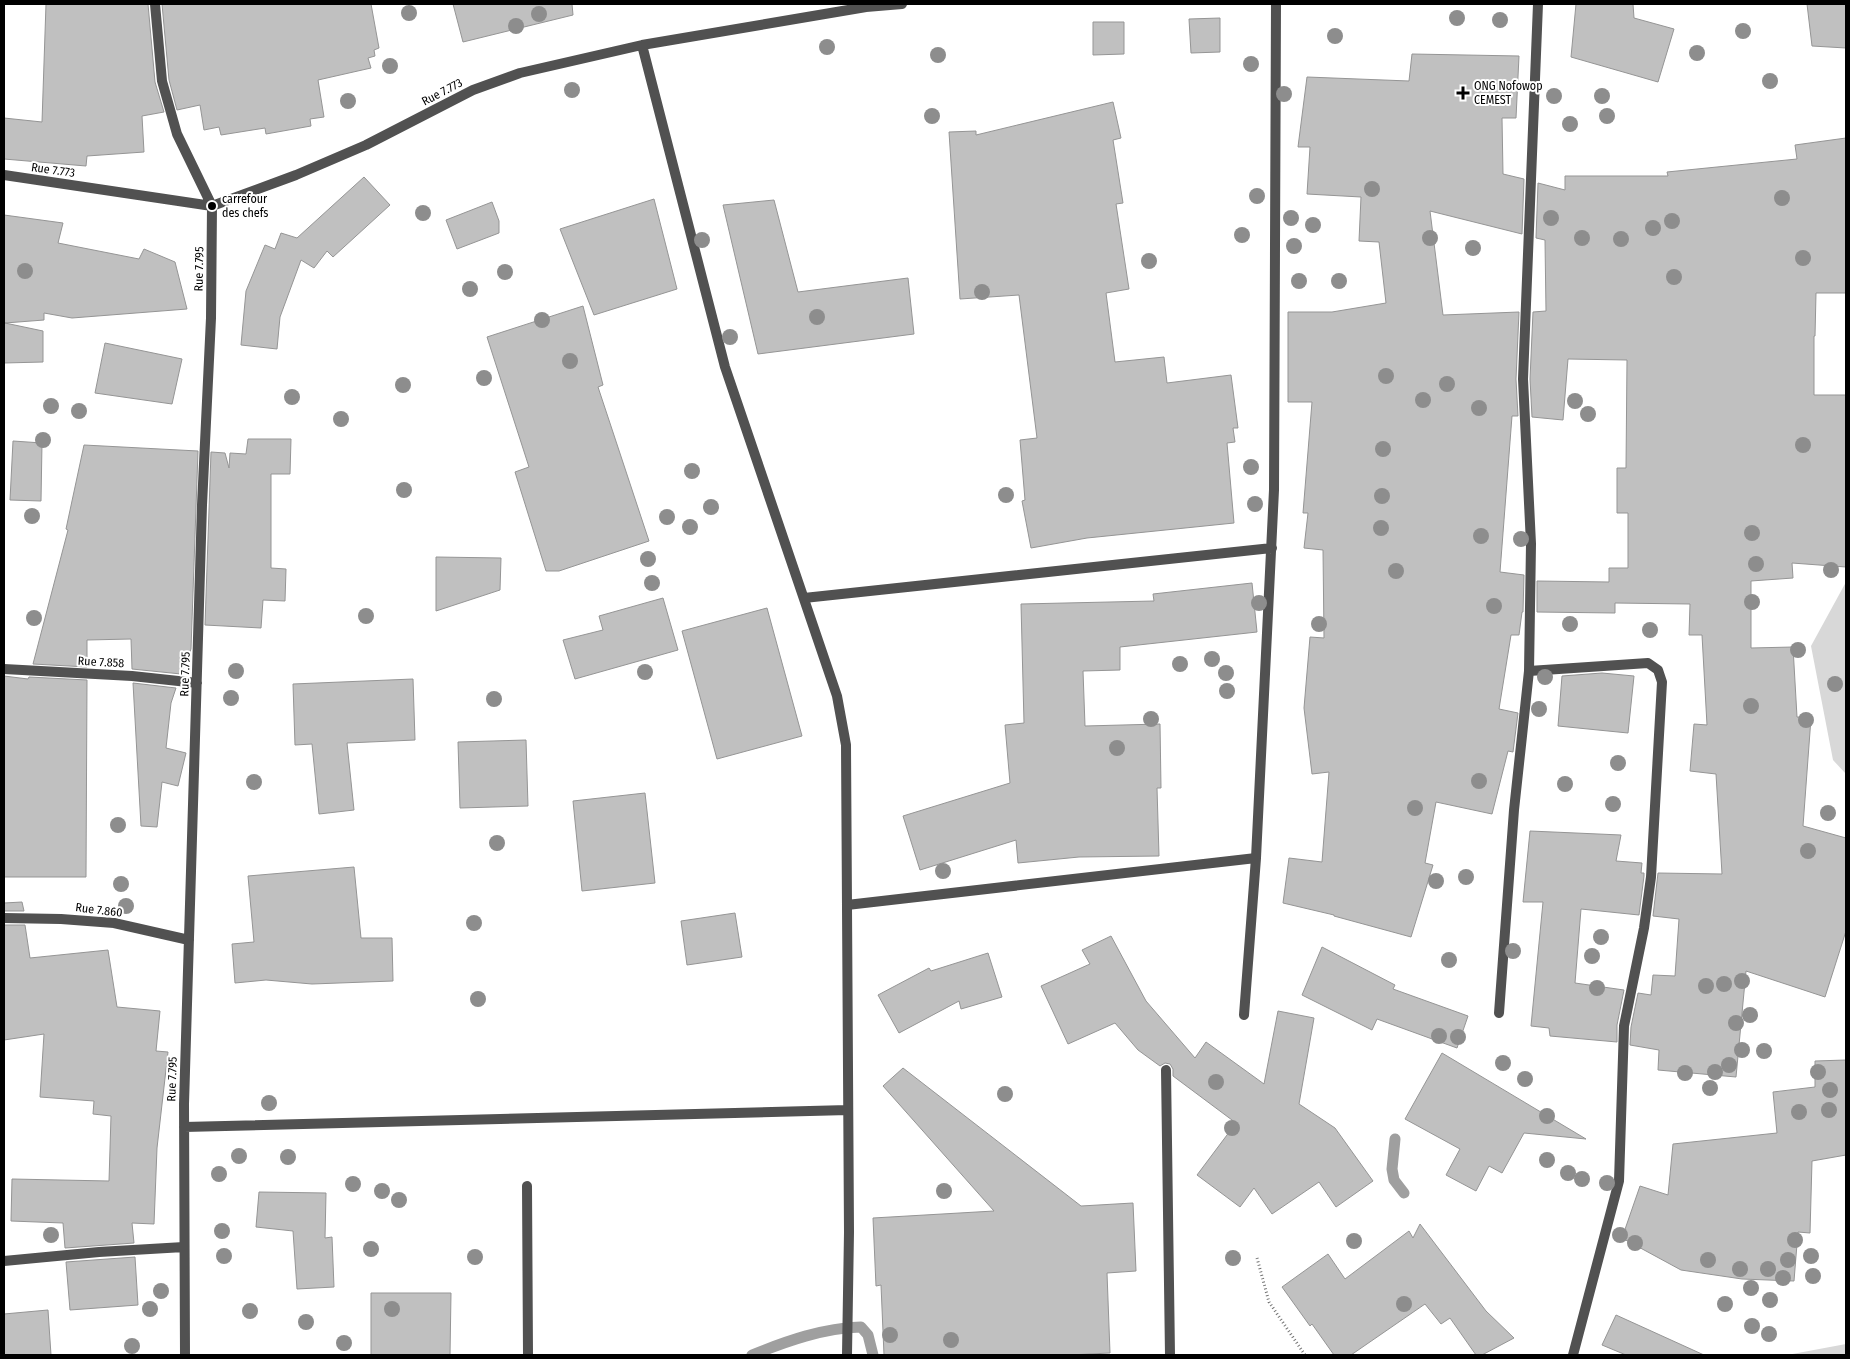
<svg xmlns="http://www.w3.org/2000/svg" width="1850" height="1359" font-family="'Fira Sans Condensed',sans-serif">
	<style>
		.green { fill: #d8d8d8 }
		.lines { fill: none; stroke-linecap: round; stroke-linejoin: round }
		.stream { stroke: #9f9f9f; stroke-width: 11 }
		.building { fill: #c0c0c0; stroke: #959595 }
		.path { stroke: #737373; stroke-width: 3; stroke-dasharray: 1 2.5; stroke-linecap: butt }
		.street { stroke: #515151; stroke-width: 10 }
		.tree { fill: #8d8d8d }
		.poi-dot { fill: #000; stroke: #fff; stroke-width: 2 }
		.labels { text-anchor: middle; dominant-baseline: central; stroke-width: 4; stroke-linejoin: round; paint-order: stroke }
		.poi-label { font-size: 12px; fill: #000; stroke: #fff; text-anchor: start }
		.street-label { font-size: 12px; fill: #000; stroke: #fff }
	</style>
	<rect width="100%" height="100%" fill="#fff"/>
	<path class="green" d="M1846,582V774L1833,760L1811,646Z
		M1846,1344V1355H1787Z"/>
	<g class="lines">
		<path class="stream" d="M1395,1139L1392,1169L1394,1180L1404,1193
			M752,1355C787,1341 823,1328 861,1327L868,1335L873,1355"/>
	</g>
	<path class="building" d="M46,4H148L155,82L164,112L142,116L144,152L87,156L86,166L4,159V118L42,122Z
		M162,4H371L379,48L374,50L375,56L368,58L371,68L318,80L324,117L310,119L311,126L266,134L265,128L221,135L219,127L204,130L200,105L177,110L169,80Z
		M453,4H572L573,15L463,42Z
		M1576,4H1633L1634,18L1674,29L1658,82L1571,57Z
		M1807,4H1846V48L1812,46Z
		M1220,18V52L1191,53L1189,19Z
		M1093,22H1124V54L1093,55Z
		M1412,54L1519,56L1516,118H1502L1503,174L1524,179L1522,234L1430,211L1443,315L1519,312L1516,379L1518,416H1512L1500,572L1524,575L1523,612H1522L1519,635H1511L1499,709L1518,713L1513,752L1508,751L1492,814L1436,802L1425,863L1433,865L1411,937L1334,916V915L1283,903L1289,858L1322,862L1329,772L1312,774L1304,708L1310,637L1324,638L1323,550L1304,548L1308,513H1303L1312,402H1288V312H1332L1386,303L1379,242L1359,241L1361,197L1307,194L1310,147H1298L1307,77L1409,81Z
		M1113,102L1121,138L1113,140L1123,203L1116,204L1129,289L1106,293L1115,362L1164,357L1167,383L1231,375L1238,428H1233L1235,442L1227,443L1234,523L1087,538L1031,548L1022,501L1025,500L1020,440L1037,438L1019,295L960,299L949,132L976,131V135Z
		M1846,138V293H1816L1815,336H1814V395H1846V567L1792,563L1793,578L1751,581V648L1793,647L1797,717L1811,718L1803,826L1846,838V931L1825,997L1746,971L1736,1077L1658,1070L1659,1050L1630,1045L1631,1027L1638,993L1651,995L1653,975L1675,976L1679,919L1653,916L1658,873L1722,874L1716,774L1690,771L1694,724L1707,725L1702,635H1689L1690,604L1615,603V613L1537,612V581L1609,582V568H1628V513H1617V468H1626L1627,360L1568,359L1563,420L1532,417L1530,379L1533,312L1546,311L1545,240L1536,238L1538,183L1565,190V176H1668L1667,172L1797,159L1795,145Z
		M364,177L390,205L333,257L327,251L314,268L301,260L280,317L277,349L241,345L246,291L265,245L275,249L281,233L297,238Z
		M654,199L677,289L594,315L560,229Z
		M774,200L798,292L908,278L914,334L758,354L723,205Z
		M492,202L499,221V233L457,249L446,220Z
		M4,215L63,223L58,243L139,259L144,249L175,262L187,309L72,318L44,313V320L5,323L43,331V362L4,363Z
		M583,306L603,385L598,387L649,541L559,571H546L515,472L529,467L487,337Z
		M105,343L182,359L172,404L95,393Z
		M248,439H291L290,474H271V568L286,569L285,601L263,600L261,628L205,625L211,452L225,453L229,468L230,453L246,454Z
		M13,441L42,443L41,501L10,500Z
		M84,445L198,451L191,649L181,674L132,669L131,639L87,640V667L33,664L68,530L66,529Z
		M436,557L501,558L500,590L436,611Z
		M1252,583L1257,632L1120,647V670L1083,671L1085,726L1160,724L1161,788H1157L1159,856L1079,857L1018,863L1016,840L920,870L903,816L1010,783L1005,725L1024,723L1021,604L1154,601L1153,594Z
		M663,598L678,650L575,679L563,640L603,630L599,616Z
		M767,608L802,736L717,759L682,631Z
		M1602,673L1634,676L1628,733L1558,726L1562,676Z
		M4,676L28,679L29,677L87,680L86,877H4Z
		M413,679L415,740L347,743L354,810L319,814L312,744L295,745L293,684Z
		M133,683L176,688L171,703L166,748L186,753L178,786L162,782L157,827L141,826Z
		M526,740L528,806L460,808L458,742Z
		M645,793L655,883L582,891L573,801Z
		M1530,831L1621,835L1616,861L1642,863L1641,873H1644V876L1639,915L1581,909L1575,983L1624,990L1617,1025V1042L1550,1036L1549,1028L1531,1026L1543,902H1523Z
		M354,867L361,938H392L393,981L312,984L266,980L235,983L232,944L254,942L248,876Z
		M22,902L24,911H4V903Z
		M735,913L742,957L687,965L681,921Z
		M4,925H25L30,958L108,950L117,1007L160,1011L156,1051L168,1052L157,1148L154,1224L132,1223L134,1243L65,1248L63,1223L11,1221L12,1179L109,1181L111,1116L93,1114L94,1101L40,1097L44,1034L4,1040Z
		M1111,936L1146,1001L1195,1058L1206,1042L1264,1084L1278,1011L1314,1018L1299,1104L1335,1128L1373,1181L1336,1207L1319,1182L1272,1214L1254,1188L1240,1207L1197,1175L1236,1123L1173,1076V1069L1170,1064L1165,1063L1160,1066L1138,1050L1115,1023L1068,1044L1041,986L1090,964L1082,950Z
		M1322,947L1395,985L1393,989L1468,1016L1457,1048L1377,1019L1372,1030L1302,995Z
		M988,953L1002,997L961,1009L959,1001L899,1033L878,995L929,968L931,971Z
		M1442,1053L1586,1139L1524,1133L1502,1173L1489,1166L1476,1191L1446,1175L1460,1149L1405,1119Z
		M1846,1060V1155L1812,1161L1810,1233L1798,1232L1794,1281L1742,1279L1681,1270L1622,1238L1640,1186L1668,1195L1673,1144L1777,1133L1773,1092L1815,1087V1061Z
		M903,1068L1081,1206L1133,1203L1136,1271L1107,1273L1110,1353L1069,1355H884L881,1285L876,1286L873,1218L994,1211L883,1086Z
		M259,1192L326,1193L325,1238L332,1237L334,1287L297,1289L293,1231L256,1227Z
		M1420,1224L1486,1311L1514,1338L1482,1355H1476L1450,1318L1441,1324L1425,1304L1351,1355H1334L1312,1324L1310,1326L1282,1287L1328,1254L1345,1279L1409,1231L1413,1238Z
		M135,1257L138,1305L70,1310L66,1262Z
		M371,1293H451L450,1355H371Z
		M48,1310L51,1355H4V1314Z
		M1616,1315L1704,1355H1626L1602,1345Z"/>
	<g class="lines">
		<path class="path" d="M1257,1258L1269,1302L1305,1355"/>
		<path class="street" d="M155,4L162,81L177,134L212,206L211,318L202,505L184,1104L185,1355
			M642,45L725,367L837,696L846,745L849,1232L847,1355
			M4,175L212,206L296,175L366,145L473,90L520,73L642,45L866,7L902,4
			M804,598L1272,548
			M4,669L132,676L197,683
			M1529,671L1648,663L1658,670L1662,682L1651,877L1644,928L1624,1026L1619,1181L1573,1355
			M847,905L1256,858
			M4,918L61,919L114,923L189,940
			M1499,1013L1514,810L1529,671L1531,544L1523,379L1538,4
			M1244,1015L1256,858L1274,490L1276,4
			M1166,1070L1170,1355
			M184,1127L848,1110
			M527,1186L528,1355
			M4,1261L99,1252L184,1247"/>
	</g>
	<g class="tree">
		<circle cx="409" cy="13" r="8"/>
		<circle cx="539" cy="14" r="8"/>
		<circle cx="1457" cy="18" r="8"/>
		<circle cx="1500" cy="20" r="8"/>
		<circle cx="516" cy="26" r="8"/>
		<circle cx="1743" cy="31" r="8"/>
		<circle cx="1335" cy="36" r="8"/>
		<circle cx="827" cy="47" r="8"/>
		<circle cx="1697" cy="53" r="8"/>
		<circle cx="938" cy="55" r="8"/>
		<circle cx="1251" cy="64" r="8"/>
		<circle cx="390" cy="66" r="8"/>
		<circle cx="1770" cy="81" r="8"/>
		<circle cx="572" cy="90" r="8"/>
		<circle cx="1284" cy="94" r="8"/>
		<circle cx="1554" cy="96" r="8"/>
		<circle cx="1602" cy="96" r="8"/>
		<circle cx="348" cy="101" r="8"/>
		<circle cx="932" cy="116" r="8"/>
		<circle cx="1607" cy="116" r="8"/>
		<circle cx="1570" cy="124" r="8"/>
		<circle cx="1372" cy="189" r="8"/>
		<circle cx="1257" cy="196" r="8"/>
		<circle cx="1782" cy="198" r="8"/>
		<circle cx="423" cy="213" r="8"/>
		<circle cx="1291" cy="218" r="8"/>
		<circle cx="1551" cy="218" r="8"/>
		<circle cx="1672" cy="221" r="8"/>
		<circle cx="1313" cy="225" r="8"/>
		<circle cx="1653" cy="228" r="8"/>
		<circle cx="1242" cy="235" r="8"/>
		<circle cx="1430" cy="238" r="8"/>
		<circle cx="1582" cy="238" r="8"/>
		<circle cx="1621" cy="239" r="8"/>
		<circle cx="702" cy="240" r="8"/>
		<circle cx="1294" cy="246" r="8"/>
		<circle cx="1473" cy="248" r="8"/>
		<circle cx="1803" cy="258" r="8"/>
		<circle cx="1149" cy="261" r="8"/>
		<circle cx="25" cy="271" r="8"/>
		<circle cx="505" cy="272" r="8"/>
		<circle cx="1674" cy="277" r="8"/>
		<circle cx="1299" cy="281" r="8"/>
		<circle cx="1339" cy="281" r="8"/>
		<circle cx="470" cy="289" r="8"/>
		<circle cx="982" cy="292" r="8"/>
		<circle cx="817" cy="317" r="8"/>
		<circle cx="542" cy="320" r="8"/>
		<circle cx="730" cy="337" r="8"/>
		<circle cx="570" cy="361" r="8"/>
		<circle cx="1386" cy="376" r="8"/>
		<circle cx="484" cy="378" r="8"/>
		<circle cx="1447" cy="384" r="8"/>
		<circle cx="403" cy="385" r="8"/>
		<circle cx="292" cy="397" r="8"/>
		<circle cx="1423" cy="400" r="8"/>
		<circle cx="1575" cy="401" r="8"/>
		<circle cx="51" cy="406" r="8"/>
		<circle cx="1479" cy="408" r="8"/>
		<circle cx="79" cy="411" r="8"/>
		<circle cx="1588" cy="414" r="8"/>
		<circle cx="341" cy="419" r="8"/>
		<circle cx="43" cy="440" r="8"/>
		<circle cx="1803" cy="445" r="8"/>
		<circle cx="1383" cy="449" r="8"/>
		<circle cx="1251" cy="467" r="8"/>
		<circle cx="692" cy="471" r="8"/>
		<circle cx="404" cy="490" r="8"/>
		<circle cx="1006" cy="495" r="8"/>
		<circle cx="1382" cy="496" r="8"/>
		<circle cx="1255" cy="504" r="8"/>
		<circle cx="711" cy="507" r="8"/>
		<circle cx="32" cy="516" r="8"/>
		<circle cx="667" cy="517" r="8"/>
		<circle cx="690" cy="527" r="8"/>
		<circle cx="1381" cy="528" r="8"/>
		<circle cx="1752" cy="533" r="8"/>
		<circle cx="1481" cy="536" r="8"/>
		<circle cx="1521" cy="539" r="8"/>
		<circle cx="648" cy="559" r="8"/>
		<circle cx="1756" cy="564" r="8"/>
		<circle cx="1831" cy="570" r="8"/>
		<circle cx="1396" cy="571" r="8"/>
		<circle cx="652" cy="583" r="8"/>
		<circle cx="1752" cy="602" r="8"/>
		<circle cx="1259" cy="603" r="8"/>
		<circle cx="1494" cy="606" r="8"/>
		<circle cx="366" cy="616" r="8"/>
		<circle cx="34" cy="618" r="8"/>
		<circle cx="1319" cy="624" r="8"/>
		<circle cx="1570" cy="624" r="8"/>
		<circle cx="1650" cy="630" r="8"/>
		<circle cx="1798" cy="650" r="8"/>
		<circle cx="1212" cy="659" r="8"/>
		<circle cx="1180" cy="664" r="8"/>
		<circle cx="236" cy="671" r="8"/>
		<circle cx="645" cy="672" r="8"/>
		<circle cx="1226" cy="673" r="8"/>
		<circle cx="1545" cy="677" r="8"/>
		<circle cx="1835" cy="684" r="8"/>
		<circle cx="1227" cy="691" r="8"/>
		<circle cx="231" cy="698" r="8"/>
		<circle cx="494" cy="699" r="8"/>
		<circle cx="1751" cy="706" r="8"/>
		<circle cx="1539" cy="709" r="8"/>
		<circle cx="1151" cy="719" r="8"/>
		<circle cx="1806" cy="720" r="8"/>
		<circle cx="1117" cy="748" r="8"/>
		<circle cx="1618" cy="763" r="8"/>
		<circle cx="1479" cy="781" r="8"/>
		<circle cx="254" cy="782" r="8"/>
		<circle cx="1565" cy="784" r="8"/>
		<circle cx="1613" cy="804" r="8"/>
		<circle cx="1415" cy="808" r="8"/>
		<circle cx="1828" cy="813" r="8"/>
		<circle cx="118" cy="825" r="8"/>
		<circle cx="497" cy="843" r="8"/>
		<circle cx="1808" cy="851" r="8"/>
		<circle cx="943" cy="871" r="8"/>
		<circle cx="1466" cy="877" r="8"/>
		<circle cx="1436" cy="881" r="8"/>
		<circle cx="121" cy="884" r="8"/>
		<circle cx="126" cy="906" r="8"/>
		<circle cx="474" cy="923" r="8"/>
		<circle cx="1601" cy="937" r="8"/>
		<circle cx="1513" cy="951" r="8"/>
		<circle cx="1592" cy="956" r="8"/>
		<circle cx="1449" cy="960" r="8"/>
		<circle cx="1742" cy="981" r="8"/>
		<circle cx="1724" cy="984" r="8"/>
		<circle cx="1706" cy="986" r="8"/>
		<circle cx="1597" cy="988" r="8"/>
		<circle cx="478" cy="999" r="8"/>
		<circle cx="1750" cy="1015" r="8"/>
		<circle cx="1736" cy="1023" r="8"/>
		<circle cx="1439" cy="1036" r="8"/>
		<circle cx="1458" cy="1037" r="8"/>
		<circle cx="1742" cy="1050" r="8"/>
		<circle cx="1764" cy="1051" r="8"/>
		<circle cx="1503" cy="1063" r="8"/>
		<circle cx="1729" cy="1065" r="8"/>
		<circle cx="1715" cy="1072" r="8"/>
		<circle cx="1818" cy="1072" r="8"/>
		<circle cx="1685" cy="1073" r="8"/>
		<circle cx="1525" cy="1079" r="8"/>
		<circle cx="1216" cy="1082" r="8"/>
		<circle cx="1710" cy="1088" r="8"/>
		<circle cx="1830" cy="1090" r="8"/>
		<circle cx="1005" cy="1094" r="8"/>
		<circle cx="269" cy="1103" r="8"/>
		<circle cx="1829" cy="1110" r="8"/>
		<circle cx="1799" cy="1112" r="8"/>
		<circle cx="1547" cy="1116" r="8"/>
		<circle cx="1232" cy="1128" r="8"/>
		<circle cx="239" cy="1156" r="8"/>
		<circle cx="288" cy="1157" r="8"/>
		<circle cx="1547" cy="1160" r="8"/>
		<circle cx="1568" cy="1173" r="8"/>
		<circle cx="219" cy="1174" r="8"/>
		<circle cx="1582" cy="1179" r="8"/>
		<circle cx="1607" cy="1183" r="8"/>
		<circle cx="353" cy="1184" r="8"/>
		<circle cx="382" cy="1191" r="8"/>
		<circle cx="944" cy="1191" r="8"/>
		<circle cx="399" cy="1200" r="8"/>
		<circle cx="222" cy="1231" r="8"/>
		<circle cx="51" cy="1235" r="8"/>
		<circle cx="1620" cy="1235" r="8"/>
		<circle cx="1795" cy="1240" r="8"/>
		<circle cx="1354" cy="1241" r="8"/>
		<circle cx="1635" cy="1243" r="8"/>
		<circle cx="371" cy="1249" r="8"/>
		<circle cx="224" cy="1256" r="8"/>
		<circle cx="1811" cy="1256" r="8"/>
		<circle cx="475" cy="1257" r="8"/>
		<circle cx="1233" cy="1258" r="8"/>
		<circle cx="1708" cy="1260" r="8"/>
		<circle cx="1788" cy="1260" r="8"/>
		<circle cx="1740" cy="1269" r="8"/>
		<circle cx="1768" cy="1269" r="8"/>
		<circle cx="1813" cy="1276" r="8"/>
		<circle cx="1783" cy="1278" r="8"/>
		<circle cx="1751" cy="1288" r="8"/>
		<circle cx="161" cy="1291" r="8"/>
		<circle cx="1770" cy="1300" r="8"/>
		<circle cx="1404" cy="1304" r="8"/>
		<circle cx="1725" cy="1304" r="8"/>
		<circle cx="150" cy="1309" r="8"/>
		<circle cx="392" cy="1309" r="8"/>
		<circle cx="250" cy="1311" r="8"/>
		<circle cx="306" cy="1322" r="8"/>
		<circle cx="1752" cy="1326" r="8"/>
		<circle cx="1769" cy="1334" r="8"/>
		<circle cx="890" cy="1335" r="8"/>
		<circle cx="951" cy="1340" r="8"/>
		<circle cx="344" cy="1343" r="8"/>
		<circle cx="132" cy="1346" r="8"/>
	</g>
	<g class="poi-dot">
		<path d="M1460.5 85.5h5v5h5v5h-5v5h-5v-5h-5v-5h5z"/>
		<circle cx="212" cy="206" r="5"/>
	</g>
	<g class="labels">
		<g class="poi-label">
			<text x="1474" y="86">ONG Nofowop<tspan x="1474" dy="14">CEMEST</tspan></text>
			<text x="222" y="199">carrefour<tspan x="222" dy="14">des chefs</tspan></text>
		</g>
		<g class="street-label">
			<text transform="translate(442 92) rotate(-28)">Rue 7.773</text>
			<text transform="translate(53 170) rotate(8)">Rue 7.773</text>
			<text transform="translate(199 269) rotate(-89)">Rue 7.795</text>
			<text transform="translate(101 662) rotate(3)">Rue 7.858</text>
			<text transform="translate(185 674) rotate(-88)">Rue 7.795</text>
			<text transform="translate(99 910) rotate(7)">Rue 7.860</text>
			<text transform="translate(172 1079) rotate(-88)">Rue 7.795</text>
		</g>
	</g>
	<rect width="1850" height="1359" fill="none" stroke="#000000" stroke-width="10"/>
</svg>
